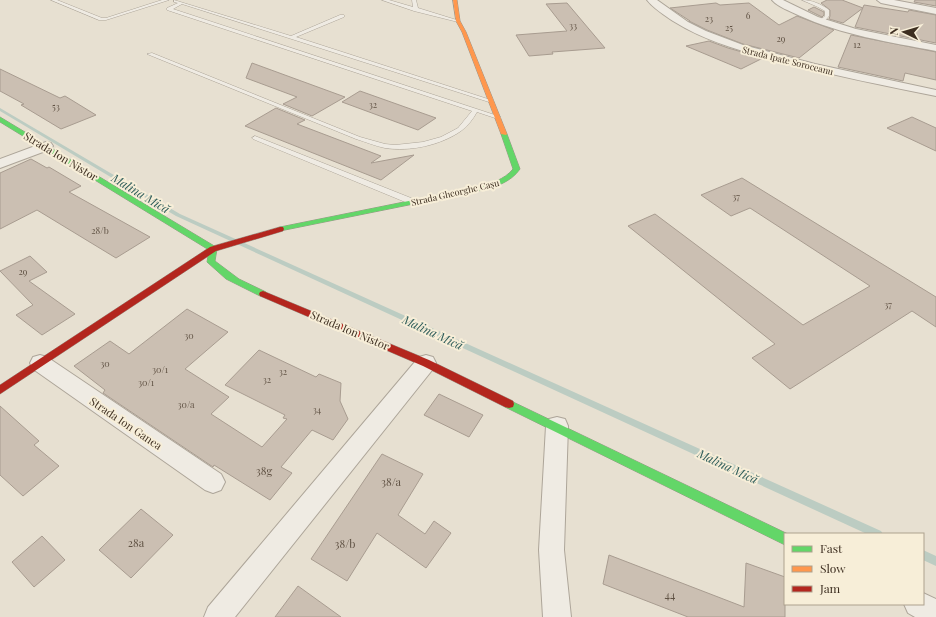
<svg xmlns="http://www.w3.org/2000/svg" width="936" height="617" font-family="'Playfair Display',serif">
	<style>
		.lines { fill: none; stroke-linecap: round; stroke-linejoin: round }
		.stream { fill: #bcccc2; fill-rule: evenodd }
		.building { fill: #cbbfb2; stroke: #a89c90 }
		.lane-casing { stroke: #ada599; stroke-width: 1 }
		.street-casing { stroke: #ada599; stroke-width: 2 }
		.fast-casing { stroke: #9c958a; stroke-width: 1 }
		.slow-casing { stroke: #9c958a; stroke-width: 1 }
		.jam-casing { stroke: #9c958a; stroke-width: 1 }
		.lane { fill: #efebe3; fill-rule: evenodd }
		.street { fill: #efebe3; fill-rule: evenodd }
		.fast { fill: #63d668; fill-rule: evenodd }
		.slow { fill: #ff974d; fill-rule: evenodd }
		.jam { fill: #b3261e; fill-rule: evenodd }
		.labels { text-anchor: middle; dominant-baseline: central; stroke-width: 4; stroke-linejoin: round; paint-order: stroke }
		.number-label { font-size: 9px; fill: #605244 }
		.far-street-label { font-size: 9px; fill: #3d2e20; stroke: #f7eed8 }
		.street-label { font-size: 11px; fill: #3d2e20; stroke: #f7eed8 }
		.near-number-label { font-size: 11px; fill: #605244 }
		.water-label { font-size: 12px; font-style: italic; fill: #2f5d5a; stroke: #f7eed8 }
	</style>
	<rect width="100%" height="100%" fill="#e7e0d1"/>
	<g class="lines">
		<path class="stream" d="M0,108L180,214L881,531L883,534H867L176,216L0,111Z
			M923,550L936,556V566L923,560Z"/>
	</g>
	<path class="building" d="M827,0H842L863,8L843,23L829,19L830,16V10L821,3Z
		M915,0H936V6L914,2Z
		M567,3L605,48L552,52L553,54L529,56L516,35L567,31L546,4Z
		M716,3L720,5L749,3L779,25L797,16L834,30L799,58L743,44L707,30L689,21H690L670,8Z
		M864,5L908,12L909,10L936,15V43L855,27Z
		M814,7L824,12V15L822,17L808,10Z
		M851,35L936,52V80L905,73L903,81L838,67Z
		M709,41L728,48L763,58L741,69L686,46Z
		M252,63L345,97L312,116L283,104L297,97L246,78Z
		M0,69L60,98L65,96L96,115L61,129L21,105L24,104L0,91Z
		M360,91L436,118L418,130L342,102Z
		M276,108L305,120L297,124L381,156L371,163L414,155L381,180L245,126Z
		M912,117L936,128V151L887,128Z
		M31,159L47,168L49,167L81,186L69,192L150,237L116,258L37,210L0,229V173Z
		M742,178L936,297V327L912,311L790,389L752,358L775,344L628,226L655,214L803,325L870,286L750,208L731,216L701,195Z
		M30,256L47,272L29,281L75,314L42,335L16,315L33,305L0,271Z
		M187,309L228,332L185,369L229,397L211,414L262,447L287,419L283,418L285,415L225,385L259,350L316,377L319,374L341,383L340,401L348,419L333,440L312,430L281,467L292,473L270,500L214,465L213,467L106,395L103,393L105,390L74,366L110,341L129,354Z
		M439,394L483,415L469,437L424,415Z
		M0,406L39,441L34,445L59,466L23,496L0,475Z
		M382,454L423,474L398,515L425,534L434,521L451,533L426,568L377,533L347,581L311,559Z
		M141,509L173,535L131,578L99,550Z
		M42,536L65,560L34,587L12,562Z
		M609,555L744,607L746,563L785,577V617H688L603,584Z
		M298,586L341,617H275Z"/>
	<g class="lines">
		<g class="lane-casing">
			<path id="lane" d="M51,0H57L102,18H106L162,0H169L106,20H99Z
				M174,0L291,36L340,15H344V17L296,37L494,101L489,102L182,4L173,9L501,117L498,119L477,112C473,119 468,126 461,131C441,145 410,152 385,148C375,146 366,142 356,139L147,54L152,53L360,137L385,144L395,145L423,142L441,137L458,128L472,111L167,10V8L178,3L174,2Z
				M382,0H389L413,7L412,0H416L418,8L460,21L458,22L414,11Z
				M802,0C812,0 821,4 829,10V16L823,23H819V21L825,16V11L818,7Z
				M255,136L416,200L417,202L413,204H410L253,139L252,138Z"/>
		</g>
		<g class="street-casing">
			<path id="street" d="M647,0H657L688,22L706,31L743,45L815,64L936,90V96C886,86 836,76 787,63C748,53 708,43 673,21C664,15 653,8 647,0Z
				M772,0H783L818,17L856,29L936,45V51C889,42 842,35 798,15C790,11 778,7 772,0Z
				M877,0H894L936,8V14L881,3Z
				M46,142L51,143L53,146L51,149L0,168V159Z
				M40,355L47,357L221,474L225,482L221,490L213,493L205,490L33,369L30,363L33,357Z
				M426,355L433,357L436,363L433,369L235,617H204L208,607L419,357Z
				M557,417L565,419L568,426L564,550L571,617H543L539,550L546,426L549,419Z
				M923,593L936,599V617H915L908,613L904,604H923Z"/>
		</g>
		<g class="fast-casing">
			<path id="fast" d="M0,117L216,247L217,249L215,261L239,279L266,292L267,294L266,296H260L226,279L207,262L209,250L0,122Z
				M504,132L507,134L520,169C510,183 495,187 478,191L280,231L276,229L280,227L478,187C491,183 504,180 513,169L501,134Z
				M509,400L788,534H785V545L505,407L504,404L505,401Z"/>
		</g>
		<g class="slow-casing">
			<path id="slow" d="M453,0H457L460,21L466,32L507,134L506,135L501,134L462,32L456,21Z"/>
		</g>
		<g class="jam-casing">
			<path id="jam" d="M280,227H283L284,229L283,231L216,251L0,394V385L210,247Z
				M263,291L429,360L513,401L514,404L513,407L509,408L505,407L423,366L260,296L259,294L260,292Z"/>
		</g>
		<use href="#lane" class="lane"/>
		<use href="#street" class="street"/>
		<use href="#fast" class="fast"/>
		<use href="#slow" class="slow"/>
		<use href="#jam" class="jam"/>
	</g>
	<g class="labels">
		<g class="number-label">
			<text x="748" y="15">6</text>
			<text x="709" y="18">23</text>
			<text x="573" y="25">33</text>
			<text x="729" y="27">25</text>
			<text x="781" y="38">29</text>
			<text x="857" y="44">12</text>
			<text x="373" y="104">32</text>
			<text x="56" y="106">53</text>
			<text x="736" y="196">37</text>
			<text x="100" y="230">28/b</text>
			<text x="23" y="271">29</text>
			<text x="888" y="304">37</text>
			<text x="189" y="335">30</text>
			<text x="105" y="363">30</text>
			<text x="160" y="369">30/1</text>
			<text x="283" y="371">32</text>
			<text x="267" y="379">32</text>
			<text x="146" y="382">30/1</text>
			<text x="186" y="404">30/a</text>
			<text x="317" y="409">34</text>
		</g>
		<g class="far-street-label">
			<text transform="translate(788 60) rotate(14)">Strada Ipate Soroceanu</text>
			<text transform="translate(455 192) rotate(-13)">Strada Gheorghe Cașu</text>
		</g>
		<g class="street-label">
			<text transform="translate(61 156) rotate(31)">Strada Ion Nistor</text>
			<text transform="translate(350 330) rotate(23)">Strada Ion Nistor</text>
			<text transform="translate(126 423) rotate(34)">Strada Ion Ganea</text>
		</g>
		<g class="near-number-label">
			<text x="264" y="470">38g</text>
			<text x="391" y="481">38/a</text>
			<text x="136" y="542">28a</text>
			<text x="345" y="543">38/b</text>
			<text x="670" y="594">44</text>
		</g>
		<g class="water-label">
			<text transform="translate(141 193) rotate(31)">Malina Mică</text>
			<text transform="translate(433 332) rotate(25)">Malina Mică</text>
			<text transform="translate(728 466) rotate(25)">Malina Mică</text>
		</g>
	</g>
	<rect x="784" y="533" width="140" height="72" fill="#f7eed8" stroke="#ada18e"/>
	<rect x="792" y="546" width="20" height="6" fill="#63d668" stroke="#ada18e"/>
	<text x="820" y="553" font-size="12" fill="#3d2e20">Fast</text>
	<rect x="792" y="566" width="20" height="6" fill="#ff974d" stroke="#ada18e"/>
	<text x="820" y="573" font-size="12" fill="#3d2e20">Slow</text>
	<rect x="792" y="586" width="20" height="6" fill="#b3261e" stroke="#ada18e"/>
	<text x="820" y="593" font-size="12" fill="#3d2e20">Jam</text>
	<g transform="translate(904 32) rotate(275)" stroke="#f7eed8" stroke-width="3" paint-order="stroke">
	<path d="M0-3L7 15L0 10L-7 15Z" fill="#3d2e20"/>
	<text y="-6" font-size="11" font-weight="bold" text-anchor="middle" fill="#3d2e20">N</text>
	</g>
</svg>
